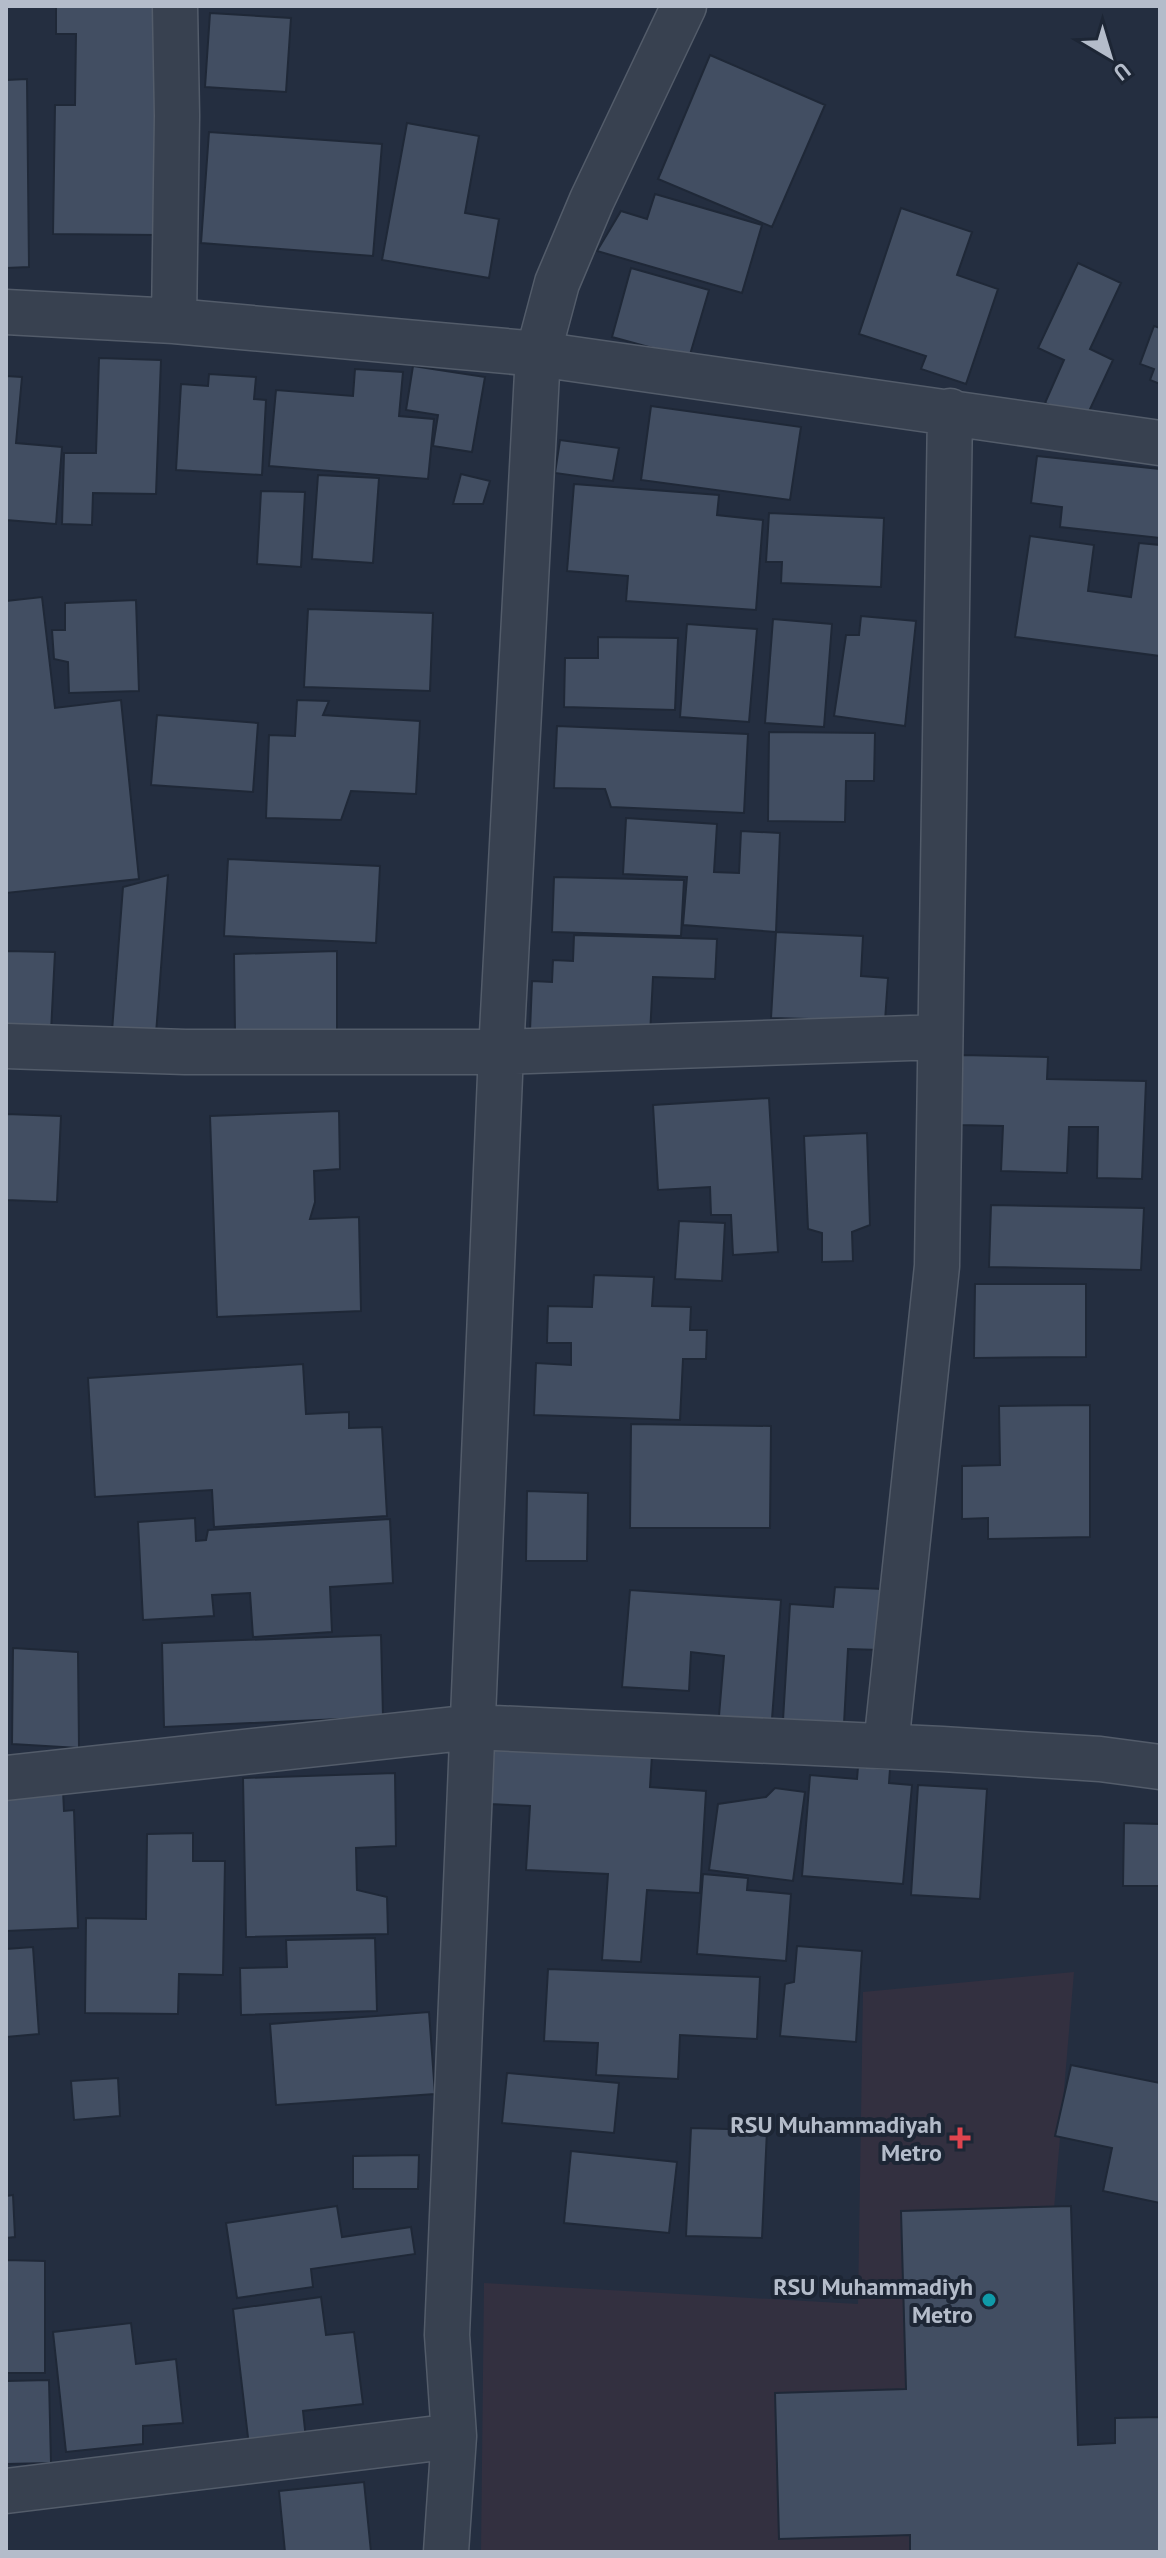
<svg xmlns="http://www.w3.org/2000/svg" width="1166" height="2558" font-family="'PT Sans',sans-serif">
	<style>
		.medical { fill: #333040 }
		.building { fill: #424e62; stroke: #1f2837; stroke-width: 2 }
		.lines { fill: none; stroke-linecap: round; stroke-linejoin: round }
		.minor-casing { stroke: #535c6a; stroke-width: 47 }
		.minor { stroke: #384150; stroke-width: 44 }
		.health-dot { fill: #e0444e; stroke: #1d2635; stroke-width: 3 }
		.culture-dot { fill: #0f9aa8; stroke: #1d2635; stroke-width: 3 }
		.labels { text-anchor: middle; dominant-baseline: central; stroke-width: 8; stroke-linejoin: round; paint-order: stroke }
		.poi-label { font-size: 24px; font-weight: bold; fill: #b4bcca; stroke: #1d2635; text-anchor: end }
	</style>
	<rect width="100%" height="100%" fill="#242e40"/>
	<path class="medical" d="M1074,1972L1025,2552H481L484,2283L858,2304L863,1992Z"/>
	<path class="building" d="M56,6H161L158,235L53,234L55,105H75L76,34H56Z
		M210,13L291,18L286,92L205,87Z
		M710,55L825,105L772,227L658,179Z
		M27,79L29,267L6,268V80Z
		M407,123L479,136L465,213L499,219L489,278L382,260Z
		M209,132L382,144L373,256L201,243Z
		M655,194L762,225L742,293L597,251L621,211L647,219Z
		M901,208L972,232L957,275L998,289L966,384L921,369L926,356L859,334Z
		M1078,263L1121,283L1090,349L1113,360L1084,422L1045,403L1064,360L1038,348Z
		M631,268L709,290L689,358L612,337Z
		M1154,326L1160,328V384L1150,380L1154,369L1140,364Z
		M99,358L161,360L156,494L93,493L92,525L62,524L64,453H96Z
		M413,366L485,377L472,452L433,446L438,415L406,410Z
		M355,369L403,372L399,416L434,419L428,479L269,466L276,390L353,396Z
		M209,374L256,377L254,399L266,400L262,475L176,470L181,384L208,386Z
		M6,376L22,377L16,443L62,447L56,524L6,520Z
		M651,406L801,427L790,500L641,480Z
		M560,440L619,448L613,481L555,473Z
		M1037,456L1160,469V538L1060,527L1062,507L1031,503Z
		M461,474L490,481L483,504H453Z
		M318,475L379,478L373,563L312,559Z
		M574,484L719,495L717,515L763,520L756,610L626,601L628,576L567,571Z
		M261,491L305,492L301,567L257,564Z
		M769,513L884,518L881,587L781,583L782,562H766Z
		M1030,536L1094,545L1088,591L1131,597L1139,543L1160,545V656L1015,637Z
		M42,597L55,708L121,700L139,879L6,893V601Z
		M136,600L139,691L69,693L68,662L54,659L52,630H65V603Z
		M308,609L433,613L430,691L304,687Z
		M861,616L916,621L905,726L834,716L846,635H859Z
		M773,619L832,624L824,727L765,723Z
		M687,624L757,629L749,722L680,717Z
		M598,637L678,638L675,710L564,707L565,658H598Z
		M297,700L329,701L323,715L420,721L416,794L351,791L341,820L266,818L269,735L295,736Z
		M157,715L258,723L253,792L151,785Z
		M557,726L748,734L744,813L611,807L605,789L554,788Z
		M769,732L875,733L874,781H846L845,822L768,821Z
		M626,818L717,824L714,872L739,873L741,831L780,833L776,932L683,925L687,877L623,874Z
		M228,859L380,866L376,943L224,936Z
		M168,875L155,1047L111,1044L123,887Z
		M554,877L684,880L681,936L552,932Z
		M776,932L863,936L861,976L888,978L885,1021L771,1018Z
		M574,935L717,939L715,979L653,977L650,1035L530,1031L532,981L552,982L553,960L573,961Z
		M6,951L55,952L51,1032L6,1030Z
		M337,951V1030L235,1032L234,954Z
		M962,1055L1048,1057L1047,1079L1146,1081L1142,1179L1097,1178L1098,1127H1069L1067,1173L1001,1171L1003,1126L961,1125Z
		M769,1098L778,1252L733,1255L731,1215H711L710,1187L658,1190L653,1105Z
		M339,1111L340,1169L314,1171L315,1202L310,1219L359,1217L361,1311L217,1317L210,1116Z
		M6,1114L61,1116L57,1202L6,1200Z
		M867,1133L870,1225L852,1232L853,1261L822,1262V1233L808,1229L804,1136Z
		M991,1205L1144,1208L1141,1270L989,1267Z
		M679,1221L725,1223L722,1281L675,1279Z
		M594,1275L654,1277L652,1306L691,1307L690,1330H707L706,1359H683L680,1420L534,1415L536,1363L571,1365V1343H547L548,1306L592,1307Z
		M975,1284H1086V1357L974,1358Z
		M303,1364L306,1414L349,1412V1428L382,1427L387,1516L214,1527L212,1490L95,1497L88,1378Z
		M1090,1405V1537L988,1539V1518L962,1519V1466L1000,1465L999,1406Z
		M631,1424L771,1426L770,1528H630Z
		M527,1491L588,1493L587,1561H526Z
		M195,1518L196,1541L206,1540L208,1530L390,1519L393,1583L330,1587L332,1632L253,1637L250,1593L212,1595L214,1616L143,1620L138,1522Z
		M835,1587L884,1589L880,1650L848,1649L844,1724L783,1720L790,1604L833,1607Z
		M630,1590L781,1600L771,1732L718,1728L724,1656L691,1652L689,1691L622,1687Z
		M381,1635L383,1717L164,1727L162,1643Z
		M13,1648L78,1652L79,1748L12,1744Z
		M494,1745L652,1755L650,1787L706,1791L700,1893L647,1890L641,1962L602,1960L608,1874L526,1870L530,1806L490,1804Z
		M858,1767L890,1769L889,1783L912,1785L903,1884L802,1876L810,1775L857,1779Z
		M395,1773L396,1846L356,1848L357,1890L387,1897L388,1934L246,1937L243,1778Z
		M918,1785L987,1789L980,1899L911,1895Z
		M775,1788L805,1792L793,1881L709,1870L718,1804L766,1797Z
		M63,1790L64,1811L74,1810L78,1928L6,1931V1792Z
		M1124,1823L1160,1824V1886H1123Z
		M193,1833V1861H225L223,1975L179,1974L178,2014L85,2013L86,1918L146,1919L147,1834Z
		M703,1874L748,1878L747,1890L791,1894L786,1961L697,1954Z
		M375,1938L377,2011L241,2015L240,1968L287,1967L286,1940Z
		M797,1946L862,1951L856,2042L780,2036L785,1984L794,1982Z
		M33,1947L39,2034L6,2037V1949Z
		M548,1969L760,1977L757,2039L680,2035L678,2079L596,2075L598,2043L544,2041Z
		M429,2012L435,2094L276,2105L270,2024Z
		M1071,2065L1160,2083V2203L1103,2191L1112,2148L1055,2136Z
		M507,2073L619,2083L614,2133L502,2123Z
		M118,2078L120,2116L74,2120L71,2081Z
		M691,2128L767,2130L762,2238L686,2236Z
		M571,2151L677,2162L669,2233L564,2223Z
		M419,2155L418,2189H353V2156Z
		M13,2195L15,2237L6,2238V2196Z
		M337,2206L342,2237L411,2227L415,2254L311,2269L313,2287L237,2298L226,2223Z
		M1071,2206L1078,2445L1115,2443V2418L1160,2417V2552H910V2535L779,2539L775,2393L906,2389L901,2211Z
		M6,2260L45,2261V2373H6Z
		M321,2297L326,2335L354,2332L363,2404L303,2411L306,2439L249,2446L233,2309Z
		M131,2323L136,2364L176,2359L183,2423L143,2426V2444L66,2452L53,2332Z
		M49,2380L51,2463L6,2464V2381Z
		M364,2482L371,2552H285L279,2491Z"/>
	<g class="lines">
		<g class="minor-casing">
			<path id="minor" d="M6,312L174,321L538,354L1160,443
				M174,321L177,116L175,6
				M6,1046L185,1052H501L940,1037
				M886,1746L937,1266L950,411
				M6,1778L473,1727L942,1749L1100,1759L1160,1767
				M6,2491L454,2436
				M446,2552L454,2436L447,2335L501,1052L538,354L557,283L592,200L684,6"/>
		</g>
		<use href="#minor" class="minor"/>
	</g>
	<path class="health-dot" d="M956 2126h8v8h8v8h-8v8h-8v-8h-8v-8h8z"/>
	<circle class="culture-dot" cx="989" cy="2300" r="8"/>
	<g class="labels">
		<g class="poi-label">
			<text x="942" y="2124">RSU Muhammadiyah<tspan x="942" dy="28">Metro</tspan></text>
			<text x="973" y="2286">RSU Muhammadiyh<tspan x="973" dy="28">Metro</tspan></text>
		</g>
	</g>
	<rect width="1166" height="2558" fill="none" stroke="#b4bcca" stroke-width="16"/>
	<g transform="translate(1110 56) rotate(142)" stroke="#1d2635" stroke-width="6" paint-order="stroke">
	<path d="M0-6L14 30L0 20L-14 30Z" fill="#b4bcca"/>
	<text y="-12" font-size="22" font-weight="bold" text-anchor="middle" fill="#b4bcca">U</text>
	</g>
</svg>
